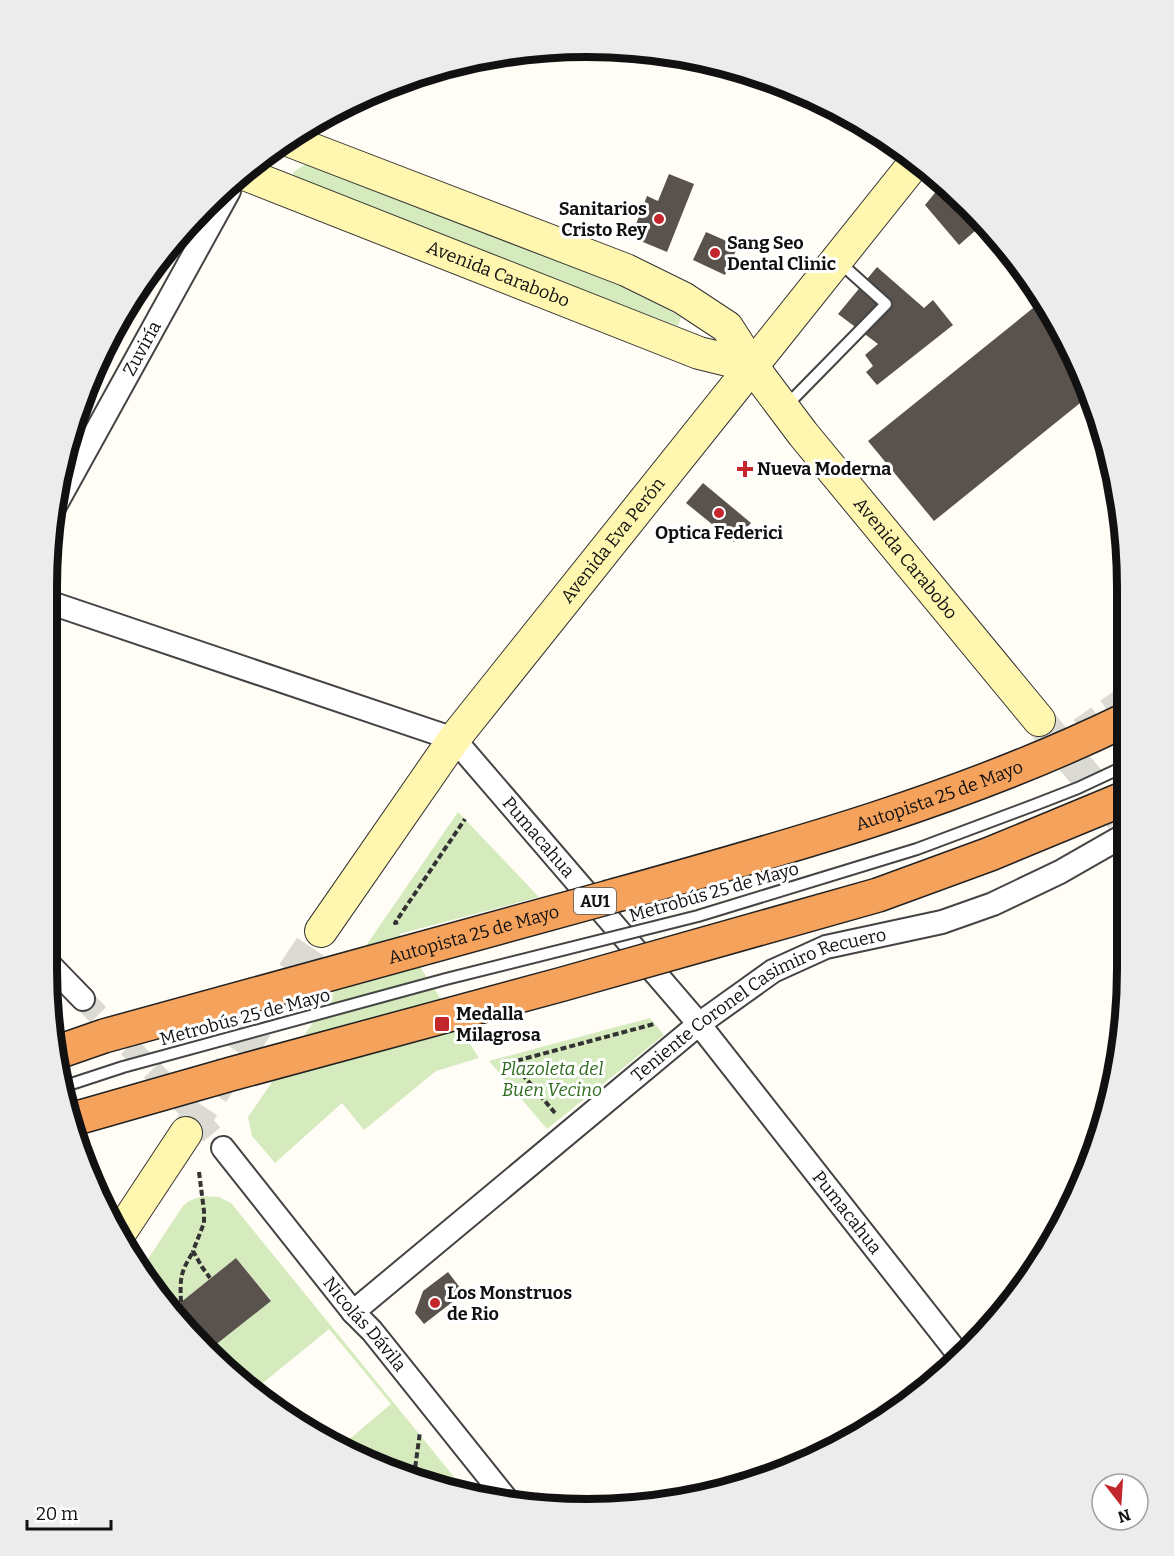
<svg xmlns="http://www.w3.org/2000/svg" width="1174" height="1556" font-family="Bitter,serif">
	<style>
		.green { fill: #d5ebbd }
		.building { fill: #5a524d }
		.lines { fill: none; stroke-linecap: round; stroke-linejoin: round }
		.minor-tunnel { stroke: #dbdad3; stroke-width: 22; stroke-dasharray: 22 11; stroke-linecap: butt }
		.secondary-tunnel { stroke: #dbdad3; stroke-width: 32; stroke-dasharray: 32 16; stroke-linecap: butt }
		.service-casing { stroke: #444; stroke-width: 14 }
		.minor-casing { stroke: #444; stroke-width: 26 }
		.secondary-casing { stroke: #333; stroke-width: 34 }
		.path { stroke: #333; stroke-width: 4; stroke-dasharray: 6 3; stroke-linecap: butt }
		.service { stroke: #fff; stroke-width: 10 }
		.minor { stroke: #fff; stroke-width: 22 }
		.secondary { stroke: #fff6b0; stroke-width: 32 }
		.service-bridge-casing { stroke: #444; stroke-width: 14; stroke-linecap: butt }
		.motorway-bridge-casing { stroke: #222; stroke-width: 36; stroke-linecap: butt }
		.service-bridge { stroke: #fff; stroke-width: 10 }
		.motorway-bridge { stroke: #f5a25d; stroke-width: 33 }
		.poi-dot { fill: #c4262e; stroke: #fff; stroke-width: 2 }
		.labels { text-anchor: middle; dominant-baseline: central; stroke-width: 6; stroke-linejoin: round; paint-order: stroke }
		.shield { fill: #fff; stroke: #585858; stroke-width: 1.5 }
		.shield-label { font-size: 16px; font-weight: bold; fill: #111 }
		.poi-label { font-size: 18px; font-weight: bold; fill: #111; stroke: #fff; text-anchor: start }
		.street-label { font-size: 18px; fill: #111; stroke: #fff }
		.park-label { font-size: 18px; font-style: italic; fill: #2f6b1f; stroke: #fff }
		.rim { fill: none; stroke: #111; stroke-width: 8 }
	</style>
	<rect width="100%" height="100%" fill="#fffdf5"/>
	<path class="green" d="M306,164L592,273L647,298L681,317L678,326L296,184L293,172Z
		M458,812L539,897L399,934L479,1058L436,1071L364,1130L342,1103L275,1163L252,1136L248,1117Z
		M650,1018L664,1035L547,1129L489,1061Z
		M203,1196L219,1197L231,1203L468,1494L348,1454L339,1448L391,1404L329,1329L253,1391L230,1375L209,1350L271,1300L236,1258L175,1307L142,1268L183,1206L189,1201Z"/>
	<path class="building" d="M669,174L694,184L667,252L631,237L647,196L658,201Z
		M943,183L964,201L984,223L959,245L925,205Z
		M706,232L738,246L725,275L693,260Z
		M877,267L924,308L933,300L953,325L877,385L866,372L873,366L865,355L878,344L838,314Z
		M1043,300L1086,380L1090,395L934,521L868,441Z
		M703,483L751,523L734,542L686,503Z
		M236,1258L271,1301L209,1350L175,1307Z
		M448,1272L464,1293L424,1324L415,1313L423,1291Z"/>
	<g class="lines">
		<path class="minor-tunnel" d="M1080,729L1123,698
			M83,999L197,1117L223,1148"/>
		<path class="secondary-tunnel" d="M1039,720L1123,821
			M186,1133L321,931"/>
		<g class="service-casing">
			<path id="service" d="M786,406L886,304L838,261"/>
		</g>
		<g class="minor-casing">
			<g id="minor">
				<path id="s1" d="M55,506L229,191"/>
				<path id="s2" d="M48,602L454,739L699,1024L959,1355"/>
				<path d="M47,962L83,999"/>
				<path id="s3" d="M223,1148L353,1312L372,1331L508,1501"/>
				<path id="s4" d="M353,1312L699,1024L773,971L826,947L942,922L993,904L1060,872L1123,836"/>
			</g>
		</g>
		<g class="secondary-casing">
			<g id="secondary">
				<path id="s5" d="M285,139L626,270L683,298L727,327L752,366L803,434L1039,720"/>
				<path id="s6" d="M247,175L699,353L752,366"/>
				<path id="s7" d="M321,931L454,739L916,161"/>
				<path d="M118,1236L186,1133"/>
			</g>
		</g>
		<path class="path" d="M398,922L395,923L465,819
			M555,1113L512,1062L654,1024
			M199,1172L204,1211V1223L193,1251L202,1267L210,1278
			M181,1302C180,1278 180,1273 193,1252
			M414,1476L420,1432"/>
		<use href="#service" class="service"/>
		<use href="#minor" class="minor"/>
		<use href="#secondary" class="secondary"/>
		<g class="service-bridge-casing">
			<path id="service-bridge" d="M62,1087L123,1067L446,979L698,916L917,849L1037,804L1078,788L1123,767"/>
		</g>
		<g class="motorway-bridge-casing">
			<g id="motorway-bridge">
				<path id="s8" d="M58,1052L104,1036C272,991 439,944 606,898C782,849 958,801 1123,721"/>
				<path d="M70,1120L231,1074L563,984L878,895L990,854L1123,799"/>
			</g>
		</g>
		<use href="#service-bridge" class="service-bridge"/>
		<use href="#motorway-bridge" class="motorway-bridge"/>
	</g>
	<g class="poi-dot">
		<circle cx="659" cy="219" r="6"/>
		<circle cx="715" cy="253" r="6"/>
		<path d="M742 460h6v6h6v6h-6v6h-6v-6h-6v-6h6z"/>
		<circle cx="719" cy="513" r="6"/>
		<rect x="434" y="1016" width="16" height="16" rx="3"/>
		<circle cx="435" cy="1303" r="6"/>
	</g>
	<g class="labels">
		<rect class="shield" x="574" y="888" width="42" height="26" rx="4.5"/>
		<g class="shield-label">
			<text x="595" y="901">AU1</text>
		</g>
		<g class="poi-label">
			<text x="647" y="209" text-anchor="end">Sanitarios<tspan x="647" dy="21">Cristo Rey</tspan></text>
			<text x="727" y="243">Sang Seo<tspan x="727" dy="21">Dental Clinic</tspan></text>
			<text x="757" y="469">Nueva Moderna</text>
			<text x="719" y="533" text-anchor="middle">Optica Federici</text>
			<text x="456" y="1014">Medalla<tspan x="456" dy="21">Milagrosa</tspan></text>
			<text x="447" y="1293">Los Monstruos<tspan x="447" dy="21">de Rio</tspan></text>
		</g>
		<g class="street-label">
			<text stroke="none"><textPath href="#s6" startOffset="270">Avenida Carabobo</textPath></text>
			<text stroke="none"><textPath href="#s1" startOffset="180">Zuviría</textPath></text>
			<text stroke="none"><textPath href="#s7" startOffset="488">Avenida Eva Perón</textPath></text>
			<text stroke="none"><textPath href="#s5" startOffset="774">Avenida Carabobo</textPath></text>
			<text stroke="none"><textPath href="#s8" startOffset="918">Autopista 25 de Mayo</textPath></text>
			<text stroke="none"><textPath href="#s2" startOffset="558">Pumacahua</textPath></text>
			<text transform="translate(714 892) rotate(-16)">Metrobús 25 de Mayo</text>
			<text stroke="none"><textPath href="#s8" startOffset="432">Autopista 25 de Mayo</textPath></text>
			<text stroke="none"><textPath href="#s4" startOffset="513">Teniente Coronel Casimiro Recuero</textPath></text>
			<text transform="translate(245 1017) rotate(-15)">Metrobús 25 de Mayo</text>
			<text stroke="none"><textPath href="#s2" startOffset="1044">Pumacahua</textPath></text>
			<text stroke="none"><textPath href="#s3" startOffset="226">Nicolás Dávila</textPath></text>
		</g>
		<g class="park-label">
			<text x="552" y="1069">Plazoleta del<tspan x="552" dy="21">Buen Vecino</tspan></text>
		</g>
	</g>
	<path d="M0 0H1174V1556H0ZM587 57H587A530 530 0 0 1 1117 587V969A530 530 0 0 1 587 1499H587A530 530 0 0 1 57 969V587A530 530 0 0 1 587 57Z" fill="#ececec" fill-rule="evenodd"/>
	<path class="rim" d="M587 57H587A530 530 0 0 1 1117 587V969A530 530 0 0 1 587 1499H587A530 530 0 0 1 57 969V587A530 530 0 0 1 587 57Z"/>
	<g transform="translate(1120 1502) rotate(163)"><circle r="28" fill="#ffffff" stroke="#a0a0a0" stroke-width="1.5"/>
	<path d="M0-4.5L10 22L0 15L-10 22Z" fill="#c4262e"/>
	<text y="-9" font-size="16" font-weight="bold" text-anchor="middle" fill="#111111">N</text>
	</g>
	<path d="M27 1520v9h84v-9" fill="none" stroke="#111111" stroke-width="3"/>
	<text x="36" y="1520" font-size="18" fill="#111111" stroke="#ffffff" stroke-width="4.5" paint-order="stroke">20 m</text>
</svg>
